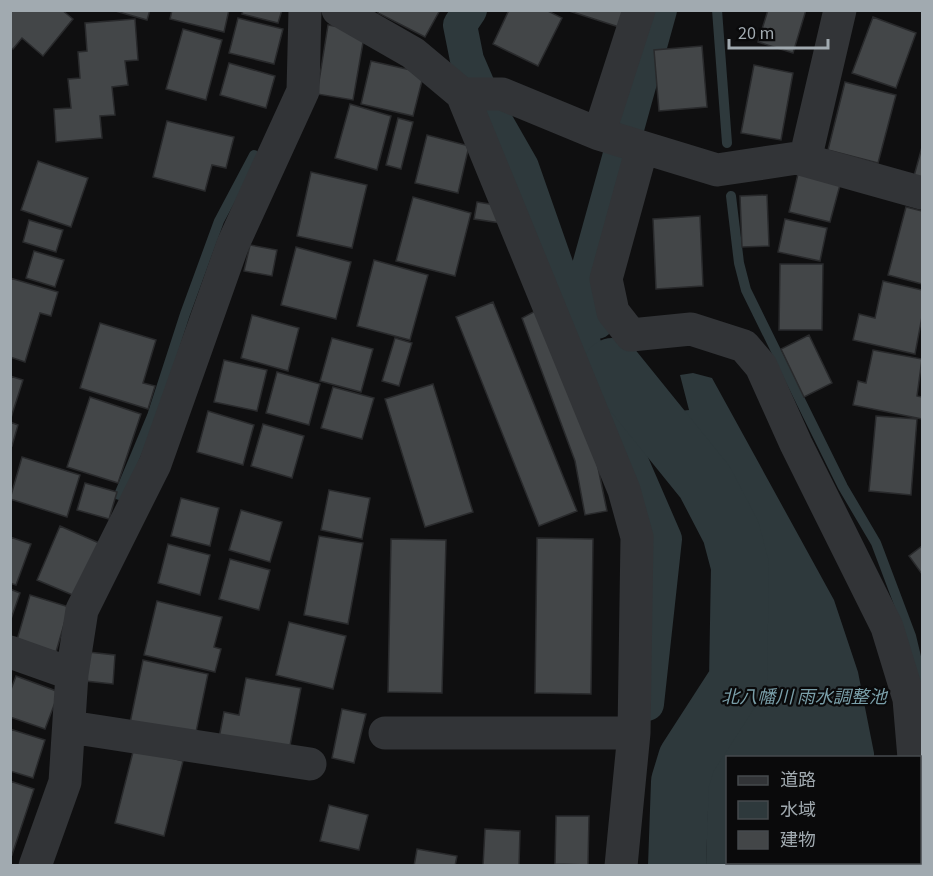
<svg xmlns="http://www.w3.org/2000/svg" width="933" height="876" font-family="'Source Sans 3','Noto Sans JP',sans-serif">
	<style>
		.water { fill: #2e393c }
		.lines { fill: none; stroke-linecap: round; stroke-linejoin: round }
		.stream { stroke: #2e393c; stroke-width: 10 }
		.canal { stroke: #2e393c; stroke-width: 34 }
		.river { stroke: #2e393c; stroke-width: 58 }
		.building { fill: #434648; stroke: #292a2c; stroke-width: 1.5 }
		.minor { stroke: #323437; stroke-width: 33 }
		.labels { text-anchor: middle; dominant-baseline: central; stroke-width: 4.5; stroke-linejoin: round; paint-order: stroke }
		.water-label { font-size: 18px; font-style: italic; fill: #7a9fa9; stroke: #0a0a0b }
	</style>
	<rect width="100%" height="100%" fill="#0f0f10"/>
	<path class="water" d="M693,373L712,378L834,600L858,672L874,753V758H728V862H892L894,865H706L709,740L726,703L746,686L752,642L755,573L734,485L693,432L685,430L680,411L689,410L680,375Z"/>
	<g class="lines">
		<path class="stream" d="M717,10L727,143
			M731,196L739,263L746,290L843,487L876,543L911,636L922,682
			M119,495L152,416L185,314L219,221L254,155"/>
		<path class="canal" d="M470,10L460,25L467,60L486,104L522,167L599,387L665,539L647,704
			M597,322L584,284L660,10"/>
		<path class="river" d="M612,367L705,482L731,532L740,566L738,680L687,759L680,782L677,866"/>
	</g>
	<path class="building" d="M10,10H62L73,19L43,56L22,38L13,49L10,47Z
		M112,10H150L147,20Z
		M172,10H229L224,32L170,19Z
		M243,10H282L278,23L242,14Z
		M379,10H440L425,37L378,13Z
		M509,10H546L562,18L538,66L493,44Z
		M566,10H627L622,28Z
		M768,10H806L793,53L758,42Z
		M873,17L916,33L896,88L852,73Z
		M238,18L283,29L274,64L229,53Z
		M135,19L138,60L125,61L128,85L112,87L115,115L100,116L102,138L56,142L54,109L71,108L68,79L80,78L78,52L87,51L85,23Z
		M328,25L365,31L353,100L317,94Z
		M183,29L222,40L206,100L166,89Z
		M702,46L707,107L659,111L654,50Z
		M371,61L424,73L413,116L361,104Z
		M229,63L275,76L266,108L220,95Z
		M754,65L793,73L781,140L741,133Z
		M845,82L896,95L878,163L828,150Z
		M350,104L391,116L377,170L335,158Z
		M398,118L413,122L401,169L386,165Z
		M167,121L234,137L226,168L212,165L205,191L153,177Z
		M427,135L469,146L458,193L415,183Z
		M922,147V178L914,176Z
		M38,161L88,178L71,227L21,210Z
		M311,172L367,185L352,248L297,236Z
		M798,174L840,185L830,222L789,212Z
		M767,195L769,246L742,247L740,196Z
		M413,197L471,213L455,276L396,261Z
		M477,202L496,205L501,223L474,219Z
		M906,207L922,211V284L888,275Z
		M700,216L703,286L656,289L653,219Z
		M785,219L827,228L820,261L778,252Z
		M29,220L63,230L56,252L23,242Z
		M250,245L277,250L272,276L244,271Z
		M296,247L351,262L336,319L281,305Z
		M34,251L64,260L55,287L26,278Z
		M374,260L428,275L410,340L357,326Z
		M780,264H823L822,330H779Z
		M10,278L58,292L51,316L40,313L25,362L10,357Z
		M883,281L922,290V317L915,354L853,340L859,314L875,318Z
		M493,302L577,511L539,526L456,317Z
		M539,309L595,453L607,511L585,515L575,461L522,318Z
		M252,315L299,328L288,371L241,358Z
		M100,323L156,340L143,383L155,386L148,409L80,388Z
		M809,335L832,383L804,397L781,349Z
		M332,338L373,349L361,392L320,381Z
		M395,338L412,343L399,386L382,381Z
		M873,350L922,359L917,396L922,397V419L853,405L858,381L866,383Z
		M224,360L267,370L257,411L214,402Z
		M277,372L320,384L309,425L266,413Z
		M10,376L23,380L10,421Z
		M433,384L473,512L425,527L385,399Z
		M333,387L374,398L362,439L321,428Z
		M90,397L141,414L118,483L67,467Z
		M208,411L254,425L243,465L197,452Z
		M876,416L917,419L911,495L869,491Z
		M10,422L18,425L12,446L10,445Z
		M263,424L304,436L292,478L251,466Z
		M22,457L80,475L67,517L10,499Z
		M85,483L117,492L109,519L77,510Z
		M329,490L370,498L362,539L321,530Z
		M181,498L219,508L210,546L171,536Z
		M241,510L282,522L270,562L229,550Z
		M60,526L99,543L75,596L37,580Z
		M319,536L363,543L348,624L304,615Z
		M10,537L31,544L16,585L10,583Z
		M537,538L593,539L591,694L535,693Z
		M391,539L446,540L442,693L388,692Z
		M168,544L210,555L200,595L158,583Z
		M922,546V574L909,556Z
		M230,559L270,570L259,610L219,599Z
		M10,589L20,593L10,622Z
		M30,595L69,607L56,652L17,640Z
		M157,601L222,617L214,647L221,649L215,672L144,655Z
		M289,622L346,636L333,689L276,675Z
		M88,652L115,655L113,684L85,681Z
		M143,660L208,674L195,737L130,723Z
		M16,676L59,692L45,729L10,717V692Z
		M246,678L301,688L289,751L219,738L224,712L239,715Z
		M342,709L366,714L354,763L332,758Z
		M10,729L45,740L33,778L10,771Z
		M134,748L183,761L164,836L115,823Z
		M10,781L34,789L12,855L10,854Z
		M329,805L368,815L359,850L320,841Z
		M556,816H589L588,865L555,864Z
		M485,829L520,831L519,866H483Z
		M417,849L457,856L455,866H414Z"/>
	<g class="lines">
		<path class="minor" d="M338,10L413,53L462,94L624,490L637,537L634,733L621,866
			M462,94H502L599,134L717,170L797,158L922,193
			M599,134L639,10
			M642,148L606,279L613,312L631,335L691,329L744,346L761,366L796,444L887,627L909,699L914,758
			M805,160L840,10
			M10,652L72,674
			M70,727L310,764
			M385,733H634
			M920,828L922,834
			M35,866L65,782L72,674L82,610L155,464L233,244L303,91L305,10"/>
	</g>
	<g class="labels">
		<g class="water-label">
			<text x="804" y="697">北八幡川 雨水調整池</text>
		</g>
	</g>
	<rect width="933" height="876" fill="none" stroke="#a1aab0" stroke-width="24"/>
	<rect x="726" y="756" width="195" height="108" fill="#0a0a0b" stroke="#464a4d" stroke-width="1.5"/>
	<rect x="738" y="776" width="30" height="9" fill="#323437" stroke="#464a4d" stroke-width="1.5"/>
	<text x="780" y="786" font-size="18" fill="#a1aab0">道路</text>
	<rect x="738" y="801" width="30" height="18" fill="#2e393c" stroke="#464a4d" stroke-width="1.5"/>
	<text x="780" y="816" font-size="18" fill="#a1aab0">水域</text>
	<rect x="738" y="831" width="30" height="18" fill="#434648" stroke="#464a4d" stroke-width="1.5"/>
	<text x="780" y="846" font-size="18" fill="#a1aab0">建物</text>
	<path d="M729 39v9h99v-9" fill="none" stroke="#a1aab0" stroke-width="3"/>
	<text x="738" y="39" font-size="18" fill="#a1aab0" stroke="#0a0a0b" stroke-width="4.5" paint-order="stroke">20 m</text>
</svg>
